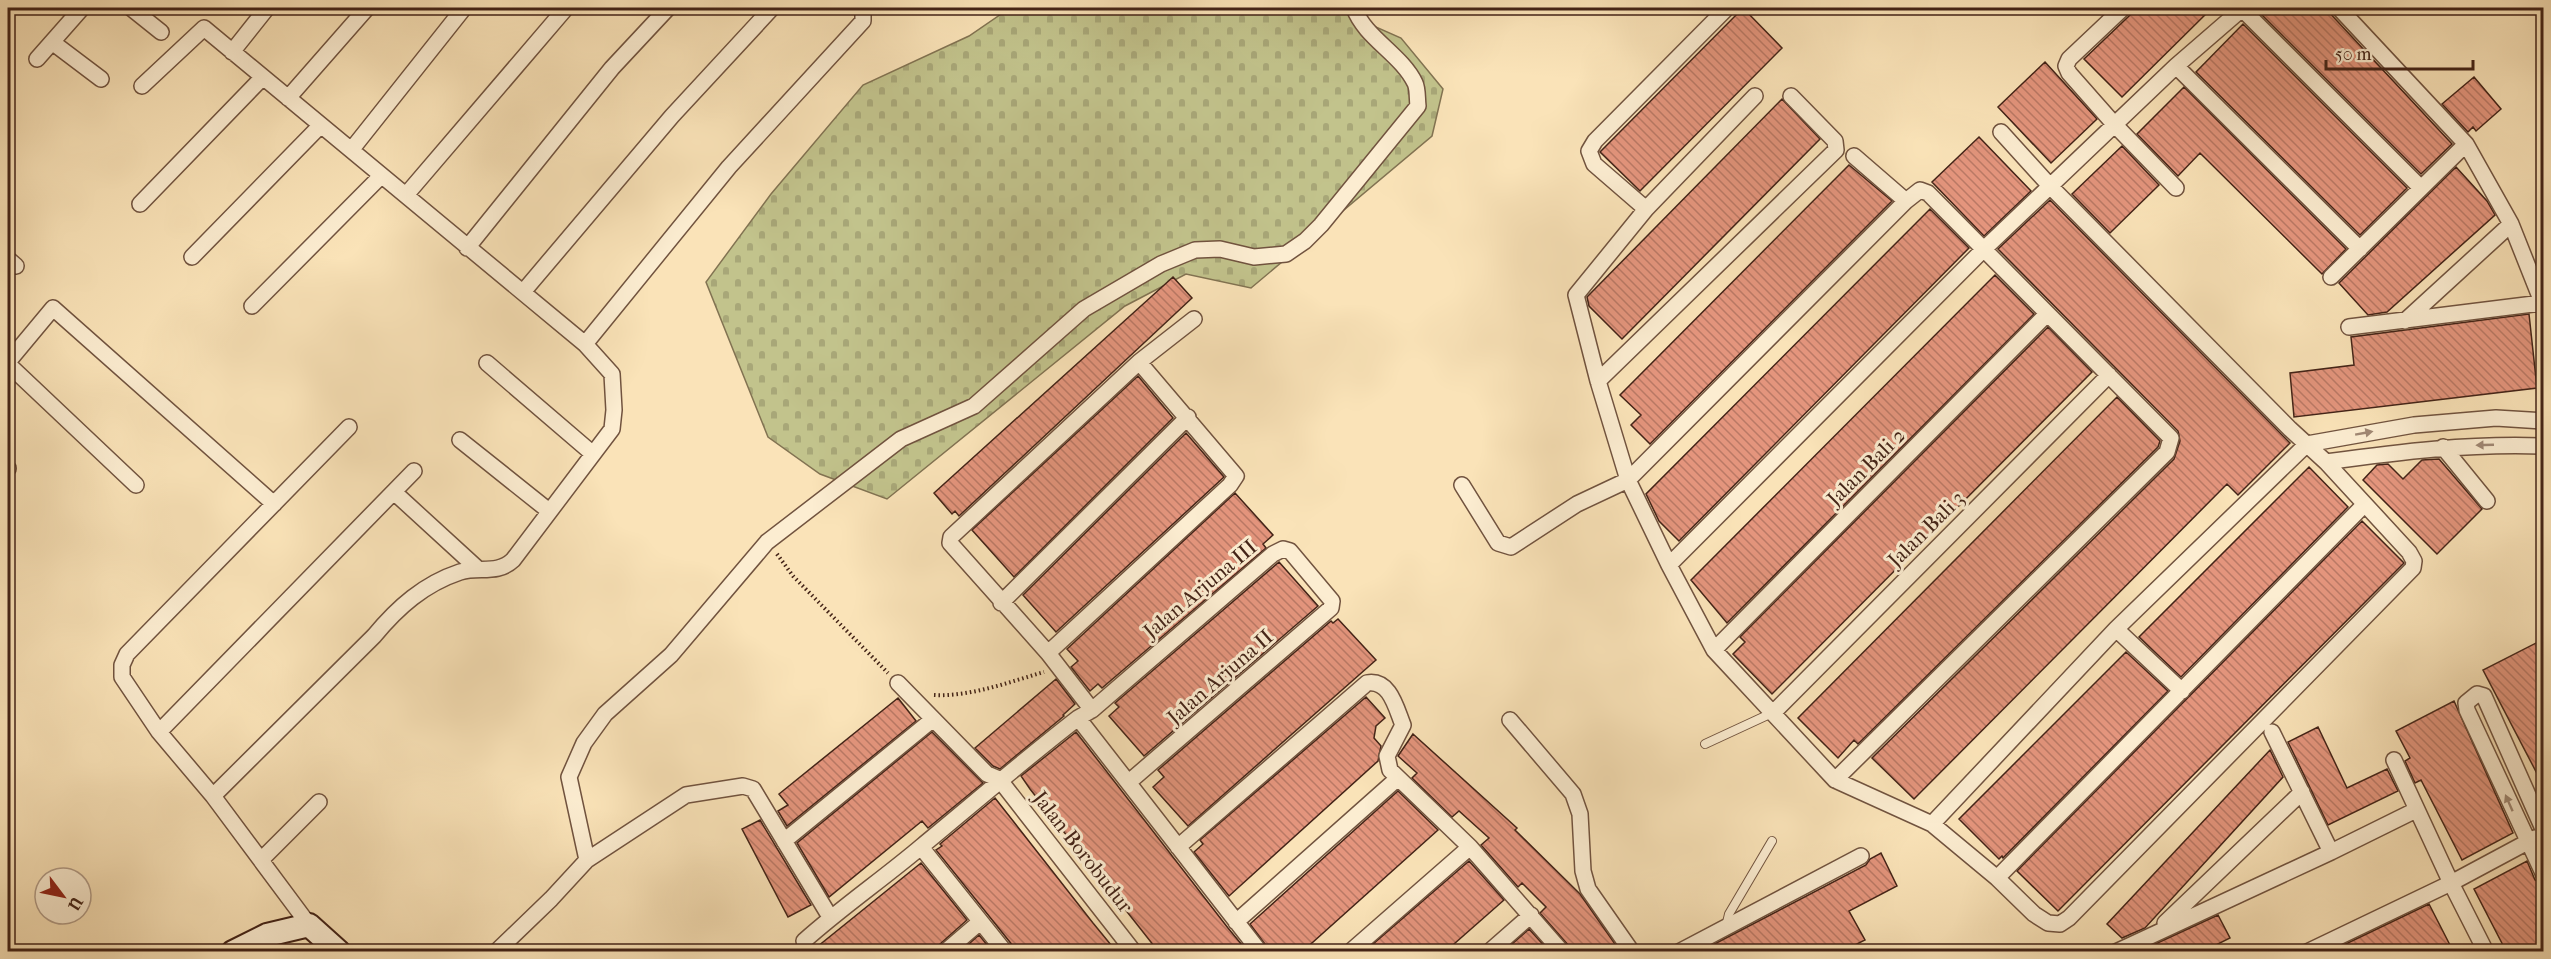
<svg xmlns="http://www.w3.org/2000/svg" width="2551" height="959" font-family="'IM FELL French Canon',serif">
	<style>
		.cemetery { fill: url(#cemetery-stones); stroke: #827352; stroke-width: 1.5 }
		.building { fill: url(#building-back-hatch); stroke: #432317; stroke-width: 1.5 }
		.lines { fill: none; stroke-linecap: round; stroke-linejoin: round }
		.lane-casing { stroke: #71533f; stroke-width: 10 }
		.street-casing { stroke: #71533f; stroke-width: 18 }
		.secondary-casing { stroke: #432317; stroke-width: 26 }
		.path { stroke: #432317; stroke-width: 4; stroke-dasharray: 1.5 3; stroke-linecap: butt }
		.lane { stroke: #fcedd1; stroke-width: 8 }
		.street { stroke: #fcedd1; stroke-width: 15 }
		.secondary { stroke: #fcedd1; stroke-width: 22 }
		.oneway { fill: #a08874 }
		.labels { text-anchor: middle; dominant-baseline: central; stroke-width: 6; stroke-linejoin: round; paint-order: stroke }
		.street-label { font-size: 21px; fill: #432317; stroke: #fcedd1 }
	</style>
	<defs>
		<pattern id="cemetery-stones" width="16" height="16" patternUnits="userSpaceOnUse" patternTransform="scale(1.5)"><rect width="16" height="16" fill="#c2c38c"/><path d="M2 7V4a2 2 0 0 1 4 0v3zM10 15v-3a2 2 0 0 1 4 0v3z" fill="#a8a778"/></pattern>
		<pattern id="building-back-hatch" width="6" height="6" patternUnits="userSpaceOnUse" patternTransform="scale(1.5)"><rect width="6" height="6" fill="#e4957d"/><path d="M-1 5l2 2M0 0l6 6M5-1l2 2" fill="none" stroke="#ba7965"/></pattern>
	</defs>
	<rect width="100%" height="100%" fill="#fae3b8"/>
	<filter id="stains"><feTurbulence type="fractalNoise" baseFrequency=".00333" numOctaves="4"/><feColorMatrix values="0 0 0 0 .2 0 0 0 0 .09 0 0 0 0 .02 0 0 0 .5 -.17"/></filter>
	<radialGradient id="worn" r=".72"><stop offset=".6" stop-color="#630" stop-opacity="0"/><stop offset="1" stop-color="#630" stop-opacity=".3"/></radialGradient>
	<path class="cemetery" d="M1010,8H1333L1401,38L1443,89L1432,136L1251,288L1186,274L1125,306L887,499L820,474L768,437L706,282L771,194L863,85L969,36Z"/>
	<path class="building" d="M1743,8L1782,48L1640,191L1600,152Z
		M2133,8H2212L2122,97L2084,59L2130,15Z
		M2260,8H2325L2452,144L2421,174L2257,10Z
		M2243,24L2407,188L2360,235L2196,72Z
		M2045,62L2097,119L2051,163L1998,107Z
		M2474,77L2501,109L2476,131L2473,127L2468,132L2442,104Z
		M2184,87L2346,249L2322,274L2200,153L2178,176L2137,134Z
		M1782,99L1820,139L1622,339L1589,306L1587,297Z
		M1979,137L2031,191L1984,236L1932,182Z
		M2122,146L2159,185L2110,233L2072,194Z
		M1849,165L1892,201L1650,444L1631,425L1641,415L1620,395Z
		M2456,167L2487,201L2495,215L2387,312L2368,315L2339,283Z
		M2050,200L2290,443L2238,495L2227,484L1914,799L1872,758L2174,459L2180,441L2178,431L1998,249Z
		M1930,209L1969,248L1679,541L1659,521L1646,494Z
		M1995,275L2034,314L1727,623L1691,580Z
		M1173,277L1192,298L959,516L955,511L952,514L934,493Z
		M2529,314L2537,388L2294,417L2290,373L2354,365L2351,337Z
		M2048,327L2092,372L1772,694L1733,654L1745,642L1740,637Z
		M1138,376L1173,418L1014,577L972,530Z
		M2117,397L2160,441L2158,447L1858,744L1854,740L1838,758L1798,718Z
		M1186,433L1224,477L1056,632L1023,595Z
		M2439,459L2482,509L2437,554L2363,480L2377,465L2388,464L2403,479L2422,460Z
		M2309,467L2348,507L2181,677L2139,637Z
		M1235,493L1273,535L1263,544L1266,548L1102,688L1098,684L1090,691L1071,667L1078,661L1067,649Z
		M2362,521L2404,563L2058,911L2017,871Z
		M1279,562L1318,606L1144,756L1109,716L1119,707L1115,703Z
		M1338,619L1376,660L1188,826L1153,787L1164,777L1158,770L1331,621L1333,623Z
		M2544,639V787L2483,670Z
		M2126,652L2168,691L2003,858L2002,856L1999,859L1959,819Z
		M1056,679L1075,704L1063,715L1064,716L1000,769L993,766L975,748Z
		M1366,697L1385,718L1376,726L1374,738L1381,746L1378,761L1229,896L1194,852L1203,844L1200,840Z
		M898,698L916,721L787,826L778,811L788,805L779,794Z
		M2454,701L2513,833L2462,860L2421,780L2415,783L2405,761L2410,758L2396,731Z
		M2318,727L2347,788L2387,769L2398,791L2328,825L2288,742Z
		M932,732L983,783L928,828L922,821L829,897L797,843Z
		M1076,732L1228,928L1247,951H1158L1030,789L1021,776Z
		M1413,734L1517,828L1515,830L1580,894L1615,944L1604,951H1572L1569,946L1540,913L1546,907L1522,883L1518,887L1481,845L1489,838L1459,811L1452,817L1412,778L1417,773L1398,756Z
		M2270,750L2283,777L2145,928L2122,938L2107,924Z
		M1398,791L1438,830L1303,951H1270L1250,924Z
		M995,798L1093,923L1116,951H1015L1013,946L936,850L942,846L940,844Z
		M760,820L811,905L788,917L742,829Z
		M1881,853L1897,886L1849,911L1865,940L1843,951H1701L1866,865L1870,859Z
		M1469,861L1504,900L1446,951H1365Z
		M2527,861L2535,880L2544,885V951H2506L2474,889Z
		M921,863L967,920L939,945L936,951H812Z
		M2429,904L2453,951H2331Z
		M2218,915L2230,938L2204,951H2140Z
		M1529,929L1549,951H1504Z
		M979,935L992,951H961Z"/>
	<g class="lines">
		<g class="lane-casing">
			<path id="lane" d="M1705,744L1772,713
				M1726,927L1729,914L1772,841"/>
		</g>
		<g class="street-casing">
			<path id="street" d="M131,8L161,32
				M2123,8L2069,59L2066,66L2069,73L2114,124L2176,188
				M2339,8L2466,144L2511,224L2544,307
				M2242,9L2421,188
				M52,42L101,79
				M232,52L267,8
				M37,59L82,8
				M2176,66L2360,249
				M142,86L204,28L585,344L612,374L614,410L612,429L513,560C497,575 479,566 460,572C424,584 398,607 374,636L213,796
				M1755,96L1646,209L1576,295L1598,381L1628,480L1669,565L1714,650L1835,780L1932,824L1997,878L2034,914L2048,923L2060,924L2069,918L2413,568L2414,561L2409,552L2326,462L2290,429L2050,186L2001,132
				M288,98L367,8
				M352,149L464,8
				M1854,156L1906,201
				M406,195L566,8
				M140,204L263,77
				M1646,209L1594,164L1589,151L1595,141L1725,10
				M467,248L612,68L668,8
				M192,257L321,125
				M8,259L16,266
				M2331,277L2466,144
				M523,292L672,116L772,8
				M252,306L381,176
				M2405,321L2511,224
				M2349,327L2542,303
				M585,344L729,167L863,21V10L860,8
				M8,362L53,308L274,504
				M487,363L593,454
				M8,364L136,485
				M1598,381L1836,150L1835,141L1791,96
				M460,440L549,511
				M2443,447L2487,501
				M2326,462C2399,452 2470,443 2544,446
				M8,468V469
				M1462,485L1498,543L1511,547L1577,504L1628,480L1906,201L1920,190L1928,193L2167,434L2171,438L2167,452L1835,780
				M395,493L478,569
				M1669,565L1983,250L2176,66L2243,8
				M1001,603L1188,417
				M2116,629L2182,691
				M1714,650L2047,314
				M1048,653L1230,485L1236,476L1139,362
				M898,683L987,774L999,779L1134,952
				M1092,710L1048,653L950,543L951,537L1139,362L1194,319
				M1774,712L2109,375
				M1078,718L1260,952
				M1510,720L1573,794L1580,814L1583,871L1588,889L1632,952
				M159,732L414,471
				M2272,732L2331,852
				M2394,760L2451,883L2486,952
				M1932,824L2116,629L2307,444L2414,425L2496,418L2544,421
				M2544,831L2484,696L2477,694L2466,703L2467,710L2544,875
				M784,841L932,720
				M921,847L1005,952
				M1178,847L1367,683C1390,679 1396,708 1403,725L1387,756L1390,770L1470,847L1562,952
				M261,860L319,802
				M587,860L569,777L584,743L605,714L671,655L767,542L901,439L974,406L1084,309L1161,264L1195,250L1220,249L1254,257L1286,254L1305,241L1321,225L1418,106C1417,99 1418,89 1415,83C1401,54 1365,38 1354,8
				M1997,878L2364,505
				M1236,922L1398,778
				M2165,923L2302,792
				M309,925L213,796L159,732L122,677V665L127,654L349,427
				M804,941C842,907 883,879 922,846C974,803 1025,759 1078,718L1092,710L1273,554L1283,549L1290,551L1332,601L1331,608L1129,782
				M496,952L551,899L587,860L686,795L743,786L753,789L830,917
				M945,952L980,922
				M1350,952L1470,847
				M1489,952L1531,915
				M1679,952L1861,856
				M2116,952L2331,852L2416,810
				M2307,952L2451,883L2535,838"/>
		</g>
		<g class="secondary-casing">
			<path id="secondary" d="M233,952L267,935L309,925L339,952"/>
		</g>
		<path class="path" d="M777,554L793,576L888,673
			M934,695C970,697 1009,682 1044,672"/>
		<use href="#lane" class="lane"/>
		<use href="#street" class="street"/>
		<use href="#secondary" class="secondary"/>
	</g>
	<defs><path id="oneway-solid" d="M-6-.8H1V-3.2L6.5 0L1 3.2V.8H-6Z" transform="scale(1.5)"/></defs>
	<g class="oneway">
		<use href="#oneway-solid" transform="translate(2364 433) rotate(-10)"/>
		<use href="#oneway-solid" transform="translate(2485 445) rotate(178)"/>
		<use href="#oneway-solid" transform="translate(2509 803) rotate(-114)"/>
	</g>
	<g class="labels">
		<g class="street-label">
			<text transform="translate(1866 467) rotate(-45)">Jalan Bali 2</text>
			<text transform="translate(1926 529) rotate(-45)">Jalan Bali 3</text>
			<text transform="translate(1200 589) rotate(-40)">Jalan Arjuna III</text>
			<text transform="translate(1220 677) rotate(-41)">Jalan Arjuna II</text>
			<text transform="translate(1083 852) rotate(52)">Jalan Borobudur</text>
		</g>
	</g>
	<rect width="2551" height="959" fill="none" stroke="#fae3b8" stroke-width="30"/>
	<rect x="9" y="9" width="2533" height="941" fill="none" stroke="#432317" stroke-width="3"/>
	<rect x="15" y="15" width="2521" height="929" fill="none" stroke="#432317" stroke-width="1.5"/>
	<g transform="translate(63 896) rotate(122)"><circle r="28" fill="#fcedd1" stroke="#b29c87" stroke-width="1.5"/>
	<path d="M0-4.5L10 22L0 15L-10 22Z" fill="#8f2418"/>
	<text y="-9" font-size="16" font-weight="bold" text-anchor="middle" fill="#432317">U</text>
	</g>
	<path d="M2326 60v9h147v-9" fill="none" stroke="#432317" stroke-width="3"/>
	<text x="2335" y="60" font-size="18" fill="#432317" stroke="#fcedd1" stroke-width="4.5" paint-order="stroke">50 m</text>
	<rect width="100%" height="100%" filter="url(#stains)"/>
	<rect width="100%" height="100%" fill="url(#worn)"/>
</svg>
